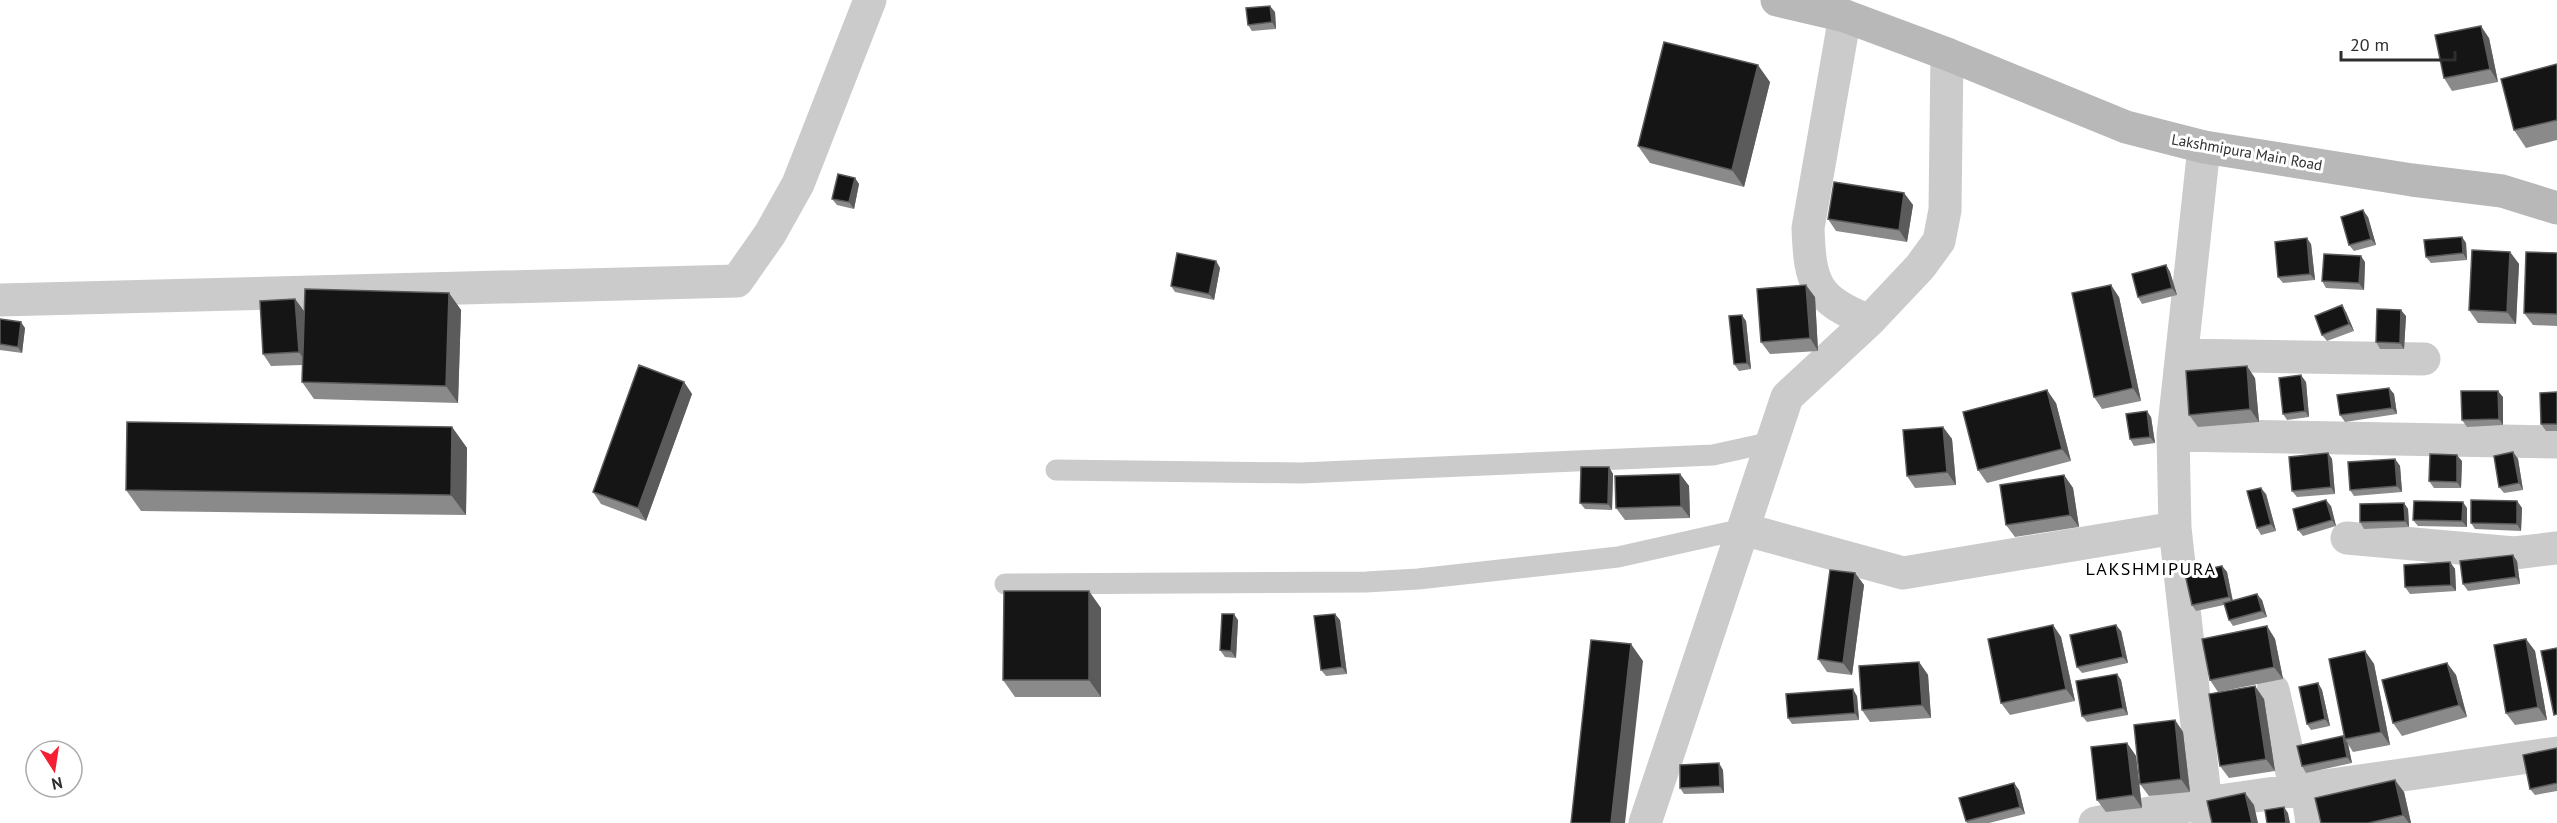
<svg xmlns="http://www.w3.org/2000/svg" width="2557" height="823" font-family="'PT Sans',sans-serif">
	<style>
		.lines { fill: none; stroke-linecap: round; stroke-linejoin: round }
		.service { stroke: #cbcbcb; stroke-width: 21 }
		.minor { stroke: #cbcbcb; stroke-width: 33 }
		.secondary { stroke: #b8b8b8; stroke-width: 33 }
		.wall { fill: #8a8a8a }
		.shaded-wall { fill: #5b5b5b }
		.building { fill: #151515; stroke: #5b5b5b; stroke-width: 1.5 }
		.labels { text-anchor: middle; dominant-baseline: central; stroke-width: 6; stroke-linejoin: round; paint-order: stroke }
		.street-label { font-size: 15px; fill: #2e2e2e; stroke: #fff }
		.quarter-label { font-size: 18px; letter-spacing: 1.5px; fill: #000; stroke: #fff }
	</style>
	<rect width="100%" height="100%" fill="#fff"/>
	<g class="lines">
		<path class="service" d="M1056,470L1301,473L1713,455L1772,442
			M1005,584L1366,582L1418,579L1618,557L1743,529"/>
		<path class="minor" d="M1845,16L1808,228C1810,284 1815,299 1869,321
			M2204,147L2173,435L2175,528L2208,823
			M0,300L737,281L770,234L798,184L870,0
			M2182,355L2424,359
			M2173,435L2557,442
			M1743,529L1903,573L2175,528
			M2347,538L2514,553L2557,548
			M2273,690L2296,790
			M2307,789L2312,823
			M1645,823L1787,397L1869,321L1920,267L1939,241L1945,210L1947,54
			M2095,823L2205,803L2557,753"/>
		<path class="secondary" d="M1777,0L1845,16L1947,54L2126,127L2204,147L2412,180L2502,191L2557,208"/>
	</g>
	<path class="wall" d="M1275,12L1276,29L1252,31L1248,25Z
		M2489,38L2498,82L2452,91L2444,78Z
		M2557,64V140L2526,148L2514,130Z
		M1770,82L1744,187L1650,163L1638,146Z
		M855,178L859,184L854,209L837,205L832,199Z
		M1904,193L1913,205L1907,242L1836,231L1828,219Z
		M2368,217L2376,245L2354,251L2349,245Z
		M2462,237L2466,243L2467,260L2431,263L2426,257Z
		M2311,244L2315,280L2283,283L2278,277Z
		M2510,252L2519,264L2516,324L2478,323L2469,310Z
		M2557,253V326L2533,325L2524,313Z
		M1216,261L1220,268L1214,300L1175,292L1171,286Z
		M2365,262L2364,290L2326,288L2322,281Z
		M2166,265L2170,272L2177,295L2142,304L2138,297Z
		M449,293L461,310L458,403L314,399L302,382V365L271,366L263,354L295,299L304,311Z
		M1815,297L1818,351L1770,354L1761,342Z
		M2119,297L2141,401L2102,409L2094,397Z
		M2346,312L2354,331L2327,341L2322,335Z
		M2406,316L2404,349H2380L2376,342Z
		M0,319L25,328L22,353L0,350Z
		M1746,321L1751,369L1739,371L1734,364Z
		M2255,378L2259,422L2198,427L2189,415Z
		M684,382L692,394L646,521L601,504L593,492Z
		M2306,382L2309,417L2287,420L2283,414Z
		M2389,388L2394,394L2397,414L2345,422L2340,415Z
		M2557,392V431H2546L2541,424Z
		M2503,397V425L2467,427L2462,420Z
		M2056,403L2071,461L1987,483L1978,470Z
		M2151,417L2155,443L2134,446L2130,439Z
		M452,427L467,448L466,515L141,511L126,490Z
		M1943,427L1952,439L1956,485L1915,488L1907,476Z
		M2513,452L2518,459L2523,490L2504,493L2499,487Z
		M2328,453L2332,459L2335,494L2297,497L2292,491Z
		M2395,459L2400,466L2402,492L2354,496L2350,490Z
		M2462,461L2461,488H2434L2429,481Z
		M1609,467L1613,474L1612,510L1585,509L1580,503Z
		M1680,474L1689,486L1690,518L1625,520L1616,508Z
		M2064,475L2073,488L2079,527L2015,537L2006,525Z
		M2266,494L2276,531L2261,535L2257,528Z
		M2517,501L2522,508L2521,531L2475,529L2471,523Z
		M2404,503L2408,509L2409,527L2364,529L2360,522Z
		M2331,506L2336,526L2303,536L2298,530Z
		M2467,508V527L2418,526L2413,520Z
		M2517,561L2520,584L2468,591L2463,584Z
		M2450,562L2455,569L2456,591L2410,594L2405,587Z
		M2222,566L2227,572L2233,601L2262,600L2267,617L2233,626L2229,620L2224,605L2196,611L2192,605Z
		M1855,573L1864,585L1852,675L1827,672L1818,659Z
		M1101,608V697H1015L1003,680Z
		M1238,620L1236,658L1225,657L1220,650Z
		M1340,620L1347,674L1326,676L1321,670Z
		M2053,625L2061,637L2075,701L2010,715L2001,703Z
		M2267,626L2275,639L2283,679L2218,692L2210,680Z
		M2121,631L2128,663L2082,673L2077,667Z
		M2526,639L2535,651L2547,720L2515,725L2506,713Z
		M2365,651L2374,664L2390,745L2353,752L2348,744L2352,763L2306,773L2302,766L2344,738Z
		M1919,662L1928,675L1931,718L1870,722L1862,710Z
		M2447,663L2456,675L2467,717L2402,736L2393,723Z
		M2117,674L2121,680L2128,715L2087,722L2082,716Z
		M2318,683L2322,690L2330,726L2311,730L2307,724Z
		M1857,696L1859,720L1792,724L1788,718Z
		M2264,699L2275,771L2229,778L2220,766Z
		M2175,720L2183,732L2190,792L2149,796L2140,784Z
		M2127,743L2136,756L2142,808L2106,812L2097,800Z
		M2557,748V791L2535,795L2530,789Z
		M1723,770L1724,793L1684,794L1680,788Z
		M2019,790L2025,814L1989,823H1967L1966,821Z
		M2404,792L2411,823H2321Z"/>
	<path class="shaded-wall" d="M1270,6L1275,12L1276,29L1272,22Z
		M2481,26L2489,38L2498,82L2490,69Z
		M1758,65L1770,82L1744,187L1732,170Z
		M855,178L859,184L854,209L849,202Z
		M1904,193L1913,205L1907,242L1899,230Z
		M2363,210L2368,217L2376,245L2371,239Z
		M2462,237L2466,243L2467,260L2463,253Z
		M2307,238L2311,244L2315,280L2310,274Z
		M2510,252L2519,264L2516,324L2507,312Z
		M2361,256L2365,262L2364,290L2359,283Z
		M1216,261L1220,268L1214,300L1209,294Z
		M2166,265L2170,272L2177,295L2172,288Z
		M1806,285L1815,297L1818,351L1810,338Z
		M2111,285L2119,297L2141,401L2133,388Z
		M449,293L461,310L458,403L446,386Z
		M295,299L304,311L307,364L299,352Z
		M2342,305L2346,312L2354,331L2349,324Z
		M2401,310L2406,316L2404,349L2400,343Z
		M1742,315L1746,321L1751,369L1747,363Z
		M21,322L25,328L22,353L18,347Z
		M2247,366L2255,378L2259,422L2250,409Z
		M2301,375L2306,382L2309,417L2305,411Z
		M684,382L692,394L646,521L638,508Z
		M2389,388L2394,394L2397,414L2392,408Z
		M2047,390L2056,403L2071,461L2062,449Z
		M2498,391L2503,397V425L2499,419Z
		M2147,411L2151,417L2155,443L2150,437Z
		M452,427L467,448L466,515L451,495Z
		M1943,427L1952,439L1956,485L1947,472Z
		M2513,452L2518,459L2523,490L2519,483Z
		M2328,453L2332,459L2335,494L2331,487Z
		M2457,455L2462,461L2461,488L2457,482Z
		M2395,459L2400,466L2402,492L2397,486Z
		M1609,467L1613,474L1612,510L1608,504Z
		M1680,474L1689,486L1690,518L1681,506Z
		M2064,475L2073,488L2079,527L2070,515Z
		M2261,488L2266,494L2276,531L2271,524Z
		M2326,500L2331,506L2336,526L2332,520Z
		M2517,501L2522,508L2521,531L2517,524Z
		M2463,502L2467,508V527L2462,521Z
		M2404,503L2408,509L2409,527L2405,521Z
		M2513,555L2517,561L2520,584L2516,577Z
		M2450,562L2455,569L2456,591L2451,585Z
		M2222,566L2227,572L2233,603L2229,597Z
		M1855,573L1864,585L1852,675L1843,663Z
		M1089,591L1101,608V697L1089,680Z
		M2257,594L2262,600L2267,617L2262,611Z
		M1234,614L1238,620L1236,658L1231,651Z
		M1335,614L1340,620L1347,674L1342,667Z
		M2053,625L2061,637L2075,701L2066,689Z
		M2116,625L2121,631L2128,663L2123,657Z
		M2267,626L2275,639L2283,679L2274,667Z
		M2526,639L2535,651L2547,720L2538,707Z
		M1631,644L1643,661L1625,823H1611Z
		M2365,651L2374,664L2390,745L2381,732Z
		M1919,662L1928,675L1931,718L1922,705Z
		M2447,663L2456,675L2467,717L2459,705Z
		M2117,674L2121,680L2128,715L2123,708Z
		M2318,683L2322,690L2330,726L2325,719Z
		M2255,686L2264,699L2275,771L2266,759Z
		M1853,689L1857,696L1859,720L1855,713Z
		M2175,720L2183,732L2190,792L2181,779Z
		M2343,736L2348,744L2352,763L2347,757Z
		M2127,743L2136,756L2142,808L2133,795Z
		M1719,763L1723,770L1724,793L1720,786Z
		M2395,780L2404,792L2411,823H2409L2403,815Z
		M2014,783L2019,790L2025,814L2020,807Z
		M2245,793L2254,805L2258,823H2252Z
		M2284,807L2288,813L2290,823H2286Z"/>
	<path class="building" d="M1270,6L1272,22L1248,25L1246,8Z
		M2481,26L2490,69L2444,78L2435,35Z
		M1664,42L1758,65L1732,170L1638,146Z
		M2557,64V120L2514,130L2501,79Z
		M838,174L855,178L849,202L832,199Z
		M1834,182L1904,193L1899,230L1828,219Z
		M2363,210L2371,239L2349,245L2341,217Z
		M2462,237L2463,253L2426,257L2424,240Z
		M2307,238L2310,274L2278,277L2275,242Z
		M2472,250L2510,252L2507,312L2469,310Z
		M2526,252L2557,253V314L2524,313Z
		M1177,253L1216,261L1209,294L1171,286Z
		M2324,254L2361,256L2359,283L2322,281Z
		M2166,265L2172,288L2138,297L2132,274Z
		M1806,285L1810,338L1761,342L1757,289Z
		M2111,285L2133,388L2094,397L2072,293Z
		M305,289L449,293L446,386L302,382Z
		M295,299L299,352L263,354L260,301Z
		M2342,305L2349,324L2322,335L2315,316Z
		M2377,309L2401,310L2400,343L2376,342Z
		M1742,315L1747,363L1734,364L1729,316Z
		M0,319L21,322L18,347L0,344Z
		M639,365L684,382L638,508L593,492Z
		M2247,366L2250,409L2189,415L2186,371Z
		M2301,375L2305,411L2283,414L2279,378Z
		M2389,388L2392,408L2340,415L2337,395Z
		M2047,390L2062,449L1978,470L1963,412Z
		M2461,391H2498L2499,419L2462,420Z
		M2557,392V424H2541L2540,393Z
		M2147,411L2150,437L2130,439L2126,414Z
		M127,422L452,427L451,495L126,490Z
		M1943,427L1947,472L1907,476L1903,430Z
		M2513,452L2519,483L2499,487L2494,456Z
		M2328,453L2331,487L2292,491L2289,457Z
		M2430,454L2457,455V482L2429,481Z
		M2395,459L2397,486L2350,490L2348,462Z
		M1581,467H1609L1608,504L1580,503Z
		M1680,474L1681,506L1616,508L1615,476Z
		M2064,475L2070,515L2006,525L2000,485Z
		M2261,488L2271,524L2257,528L2247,491Z
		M2326,500L2332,520L2298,530L2293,509Z
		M2471,500L2517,501V524L2471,523Z
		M2414,501L2463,502L2462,521L2413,520Z
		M2404,503L2405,521L2360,522V504Z
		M2513,555L2516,577L2463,584L2460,561Z
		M2450,562L2451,585L2405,587L2404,565Z
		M2222,566L2229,597L2192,605L2185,574Z
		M1830,570L1855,573L1843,663L1818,659Z
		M1004,591H1089V680H1003Z
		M2257,594L2262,611L2229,620L2224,603Z
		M1222,614H1234L1231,651L1220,650Z
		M1335,614L1342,667L1321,670L1314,616Z
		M2053,625L2066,689L2001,703L1988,639Z
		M2116,625L2123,657L2077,667L2070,635Z
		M2267,626L2274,667L2210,680L2202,639Z
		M2526,639L2538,707L2506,713L2494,645Z
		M1591,640L1631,644L1611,823H1571Z
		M2557,648V714L2554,715L2541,651Z
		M2365,651L2381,732L2345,739L2329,659Z
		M1919,662L1922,705L1862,710L1859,666Z
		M2447,663L2459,705L2393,723L2382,680Z
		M2117,674L2123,708L2082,716L2076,681Z
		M2318,683L2325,719L2307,724L2299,687Z
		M2255,686L2266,759L2220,766L2209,694Z
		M1853,689L1855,713L1788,718L1786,694Z
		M2175,720L2181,779L2140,784L2134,725Z
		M2343,736L2347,757L2302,766L2297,746Z
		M2127,743L2133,795L2097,800L2091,747Z
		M2557,748V783L2530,789L2523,755Z
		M1719,763L1720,786L1680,788V765Z
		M2395,780L2403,815L2368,823H2321L2315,798Z
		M2014,783L2020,807L1966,821L1959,798Z
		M2245,793L2252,823H2212L2207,801Z
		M2284,807L2286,823H2267L2265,810Z"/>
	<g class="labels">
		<g class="street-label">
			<text transform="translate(2247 152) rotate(10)">Lakshmipura Main Road</text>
		</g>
		<g class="quarter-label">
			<text x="2151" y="568">LAKSHMIPURA</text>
		</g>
	</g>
	<g transform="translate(54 769) rotate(168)"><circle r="28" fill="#ffffff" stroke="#ababab" stroke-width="1.5"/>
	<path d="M0-4.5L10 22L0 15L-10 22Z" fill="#f61f32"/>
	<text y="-9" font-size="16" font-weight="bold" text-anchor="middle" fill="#2e2e2e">N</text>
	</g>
	<path d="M2341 51v9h114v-9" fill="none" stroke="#2e2e2e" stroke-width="3"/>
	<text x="2350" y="51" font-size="18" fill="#2e2e2e" stroke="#ffffff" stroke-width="4.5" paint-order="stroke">20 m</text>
</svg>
